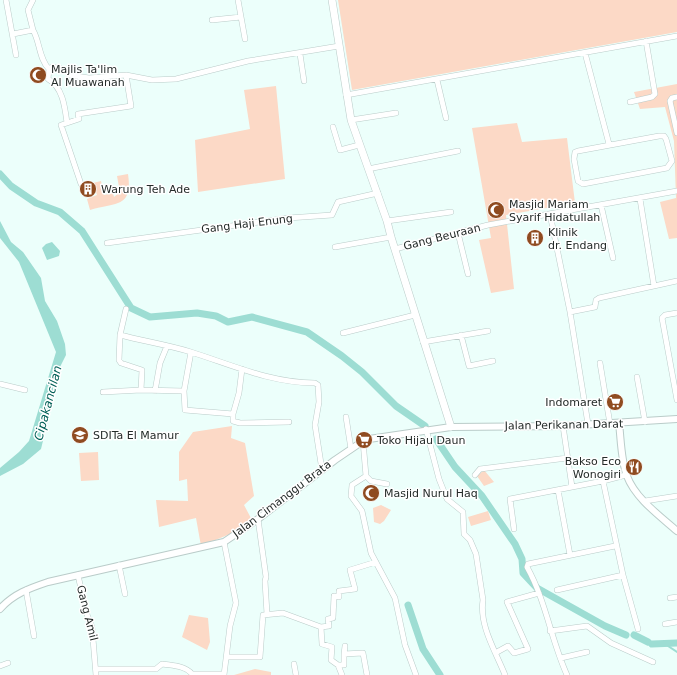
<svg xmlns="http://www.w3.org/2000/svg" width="677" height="675" font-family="'DejaVu Sans',sans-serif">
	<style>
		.green { fill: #fcd9c6 }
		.water { fill: #9dddd3 }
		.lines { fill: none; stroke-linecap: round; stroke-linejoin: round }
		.stream { stroke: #9dddd3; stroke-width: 2 }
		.canal { stroke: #9dddd3; stroke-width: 7 }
		.minor-casing { stroke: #baccc9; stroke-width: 6 }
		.tertiary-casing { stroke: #baccc9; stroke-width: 8 }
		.secondary-casing { stroke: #baccc9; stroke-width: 8 }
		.minor { stroke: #fff; stroke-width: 5 }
		.tertiary { stroke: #fff; stroke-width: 6 }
		.secondary { stroke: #fff; stroke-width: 7 }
		.labels { text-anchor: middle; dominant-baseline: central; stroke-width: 3; stroke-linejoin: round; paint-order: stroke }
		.poi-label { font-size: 11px; fill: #242b29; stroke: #fff; text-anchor: start }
		.street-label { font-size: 11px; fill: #242b29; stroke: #fff }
		.water-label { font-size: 12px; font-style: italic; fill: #005f56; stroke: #fff }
	</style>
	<rect width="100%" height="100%" fill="#ecfffb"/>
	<path class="green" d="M338,0H677V32L352,90Z
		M677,84V238L669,239L660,202L676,198L674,141L665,107L640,109L634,92Z
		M276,86L285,179L198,192L195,140L250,129L244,90Z
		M517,123L522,142L567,138L575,203L506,215L514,289L491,293L479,240L491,238L472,128Z
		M128,174C133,208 116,202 90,210L87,199L97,195L93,183L101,181L104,195L113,193L114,197L121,191L120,192L117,176Z
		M232,426L231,438L245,443L254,496L244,505L252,520L230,534L201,546L196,518L159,527L156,500L188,501L187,479L179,481V452L193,432Z
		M98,452L99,480L81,481L79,453Z
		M484,470L494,482L484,486L477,476Z
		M381,505L391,510L384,521L380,524L374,522L373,508Z
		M488,511L491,520L471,526L468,517Z
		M189,615L208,618L210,642L207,650L182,637Z
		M255,669L271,672V675H234Z"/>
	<path class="water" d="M0,221L11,242L23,252L41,278L45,301L57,321L65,344L66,355L54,379L53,399L41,449L23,464L0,476V468L19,452L29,441L56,352L19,262L0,238Z
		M52,242L60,251L59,256L47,260L42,248L46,244Z"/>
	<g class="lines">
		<path class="stream" d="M665,644L677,652"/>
		<path class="canal" d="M0,174L11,186L36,203L60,212L82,231L131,308L150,317L197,313L216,316L228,322L252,317L307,332L342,356L362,372L396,406L425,426
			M436,439L455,467L482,496L515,544L522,559L523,573L537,588L605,626L626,635
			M408,605L423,649L440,675
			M634,635L648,642
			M652,644L677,643"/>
		<g class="minor-casing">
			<path id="minor" d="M6,0L16,55
				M238,0L245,39
				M212,20L241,17
				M33,30L28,10L33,0
				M13,34L33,30C40,42 39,59 49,69L52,67L67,70L69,75L89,78L126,75L152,80L176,79L248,61L339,46
				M585,53L609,144
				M300,54L304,81
				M49,69L48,79C63,87 65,108 67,123L61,125L81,184
				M437,80L446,118
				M346,95L677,36
				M677,97L672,98L670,101L677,133
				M630,102L652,97L655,94L646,41
				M351,120L396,113
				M67,123L79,119L78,114L131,106L126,75
				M333,127L340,150L359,145
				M659,136H664L666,139L672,161L667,168L583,184L578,181L574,159L575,152L578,151Z
				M368,169L458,151
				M640,199L654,286
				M601,205L613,258
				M550,214L570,312L588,424
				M387,221L451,212
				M458,233L468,274
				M107,243L288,218L332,215L338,202L378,193
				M335,247L391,237
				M395,249L488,225L677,191
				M570,312L595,307L596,300L599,298L677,281
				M677,313L665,315L662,318L677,400
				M343,333L415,315
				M120,335C143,341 168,345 191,352C232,365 271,383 315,383L318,385L319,402L315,425L322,470
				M461,335L469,366L493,361
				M423,342L488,331
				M600,363L610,424
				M637,377L645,422
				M0,384L25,390
				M141,390L184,391L191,352
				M155,391L160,363L167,346
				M184,391L185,410L233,414V421L240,423L289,422
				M103,392L141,390L142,370L121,363L119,360L120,335L126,309
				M233,414L239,393L242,369
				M346,417L351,449
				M563,426L572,487
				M426,429L439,479L447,499L463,512L464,534L470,540L476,554L483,600C479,626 496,652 505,675
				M363,441L366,476
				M475,475L480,469L567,458
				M366,476L352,485L351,496L362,511L371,553L395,598L405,645L416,675
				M366,476L371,481L387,484
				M558,490L570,555
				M645,501L677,496
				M258,519L266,577L265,581L267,614
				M514,529L510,499L603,481L626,475
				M224,542L236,603L230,626L224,675
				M119,565L125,594
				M78,575L86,612L92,627L96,675
				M623,575L638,629
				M26,590L34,636
				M557,590L623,575L603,481
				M670,598L677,597
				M665,624L677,622
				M321,627L329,626L328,619L333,618L334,596L339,597V591L355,589L350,570L376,562
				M550,631L587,626L611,643L653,662
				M497,652L508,646L514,653L528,649L507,602L539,593
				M344,654L345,646
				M227,657H260L263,615L283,613L321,627L322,644L332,647L331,660L338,665L342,675
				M561,658L587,652
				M294,664L296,675
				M338,665H344V654L363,653L367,675
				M0,666L8,663
				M97,669H156L162,664C172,665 186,666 192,674H224
				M567,675C551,640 546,601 527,567L528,564L615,546"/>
		</g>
		<g class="tertiary-casing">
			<path id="tertiary" d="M619,423C621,440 621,461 627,476C635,498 660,516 677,531
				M0,609C13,594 30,588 48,582L224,542L258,519L335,460L363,441L369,439L451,427L563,426L677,419"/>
		</g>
		<g class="secondary-casing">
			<path id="secondary" d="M332,0L351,120L387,221L391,237L451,427"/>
		</g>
		<use href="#minor" class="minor"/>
		<use href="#tertiary" class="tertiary"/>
		<use href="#secondary" class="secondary"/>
	</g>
	<defs>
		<g id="mosque-disc" transform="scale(0.9)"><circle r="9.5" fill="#8f4b20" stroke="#fff"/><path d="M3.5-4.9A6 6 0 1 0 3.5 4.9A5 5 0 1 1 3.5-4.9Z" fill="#fff"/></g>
		<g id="building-disc" transform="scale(0.9)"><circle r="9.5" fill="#8f4b20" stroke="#fff"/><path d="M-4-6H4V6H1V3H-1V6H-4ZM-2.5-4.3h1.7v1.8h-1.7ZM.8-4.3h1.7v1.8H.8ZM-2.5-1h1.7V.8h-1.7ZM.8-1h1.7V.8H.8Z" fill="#fff"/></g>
		<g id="supermarket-disc" transform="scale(0.9)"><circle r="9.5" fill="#8f4b20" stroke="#fff"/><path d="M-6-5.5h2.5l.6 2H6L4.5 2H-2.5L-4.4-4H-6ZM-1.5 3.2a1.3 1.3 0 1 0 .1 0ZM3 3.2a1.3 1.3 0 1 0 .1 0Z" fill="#fff"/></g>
		<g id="school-disc" transform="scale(0.9)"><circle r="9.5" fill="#8f4b20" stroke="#fff"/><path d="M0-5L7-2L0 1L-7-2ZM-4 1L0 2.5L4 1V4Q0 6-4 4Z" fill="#fff"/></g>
		<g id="restaurant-disc" transform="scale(0.9)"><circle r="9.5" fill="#8f4b20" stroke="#fff"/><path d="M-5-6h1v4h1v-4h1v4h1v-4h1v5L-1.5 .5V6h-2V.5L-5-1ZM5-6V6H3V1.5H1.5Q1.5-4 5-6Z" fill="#fff"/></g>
	</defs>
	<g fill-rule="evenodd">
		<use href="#mosque-disc" x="38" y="75"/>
		<use href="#building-disc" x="88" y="189"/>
		<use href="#mosque-disc" x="496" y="210"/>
		<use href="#building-disc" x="535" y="238"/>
		<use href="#supermarket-disc" x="615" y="402"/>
		<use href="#school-disc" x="80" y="435"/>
		<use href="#supermarket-disc" x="364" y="440"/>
		<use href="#restaurant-disc" x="634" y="467"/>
		<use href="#mosque-disc" x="371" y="493"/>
	</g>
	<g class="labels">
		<g class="poi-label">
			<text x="51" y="69">Majlis Ta'lim<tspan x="51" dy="13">Al Muawanah</tspan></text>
			<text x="101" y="189">Warung Teh Ade</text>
			<text x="509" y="204">Masjid Mariam<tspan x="509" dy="13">Syarif Hidatullah</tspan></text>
			<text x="548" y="232">Klinik<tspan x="548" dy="13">dr. Endang</tspan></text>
			<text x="602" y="402" text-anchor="end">Indomaret</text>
			<text x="93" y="435">SDITa El Mamur</text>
			<text x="377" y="440">Toko Hijau Daun</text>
			<text x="621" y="461" text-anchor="end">Bakso Eco<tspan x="621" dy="13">Wonogiri</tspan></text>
			<text x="384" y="493">Masjid Nurul Haq</text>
		</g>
		<g class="street-label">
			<text transform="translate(247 224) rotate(-7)">Gang Haji Enung</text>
			<text transform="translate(442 237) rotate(-14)">Gang Beuraan</text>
			<text transform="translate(564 425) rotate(-1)">Jalan Perikanan Darat</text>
			<text transform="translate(282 499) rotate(-37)">Jalan Cimanggu Brata</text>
			<text transform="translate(87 613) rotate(76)">Gang Amil</text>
		</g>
		<g class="water-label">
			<text transform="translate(48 403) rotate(-75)">Cipakancilan</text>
		</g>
	</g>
</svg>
